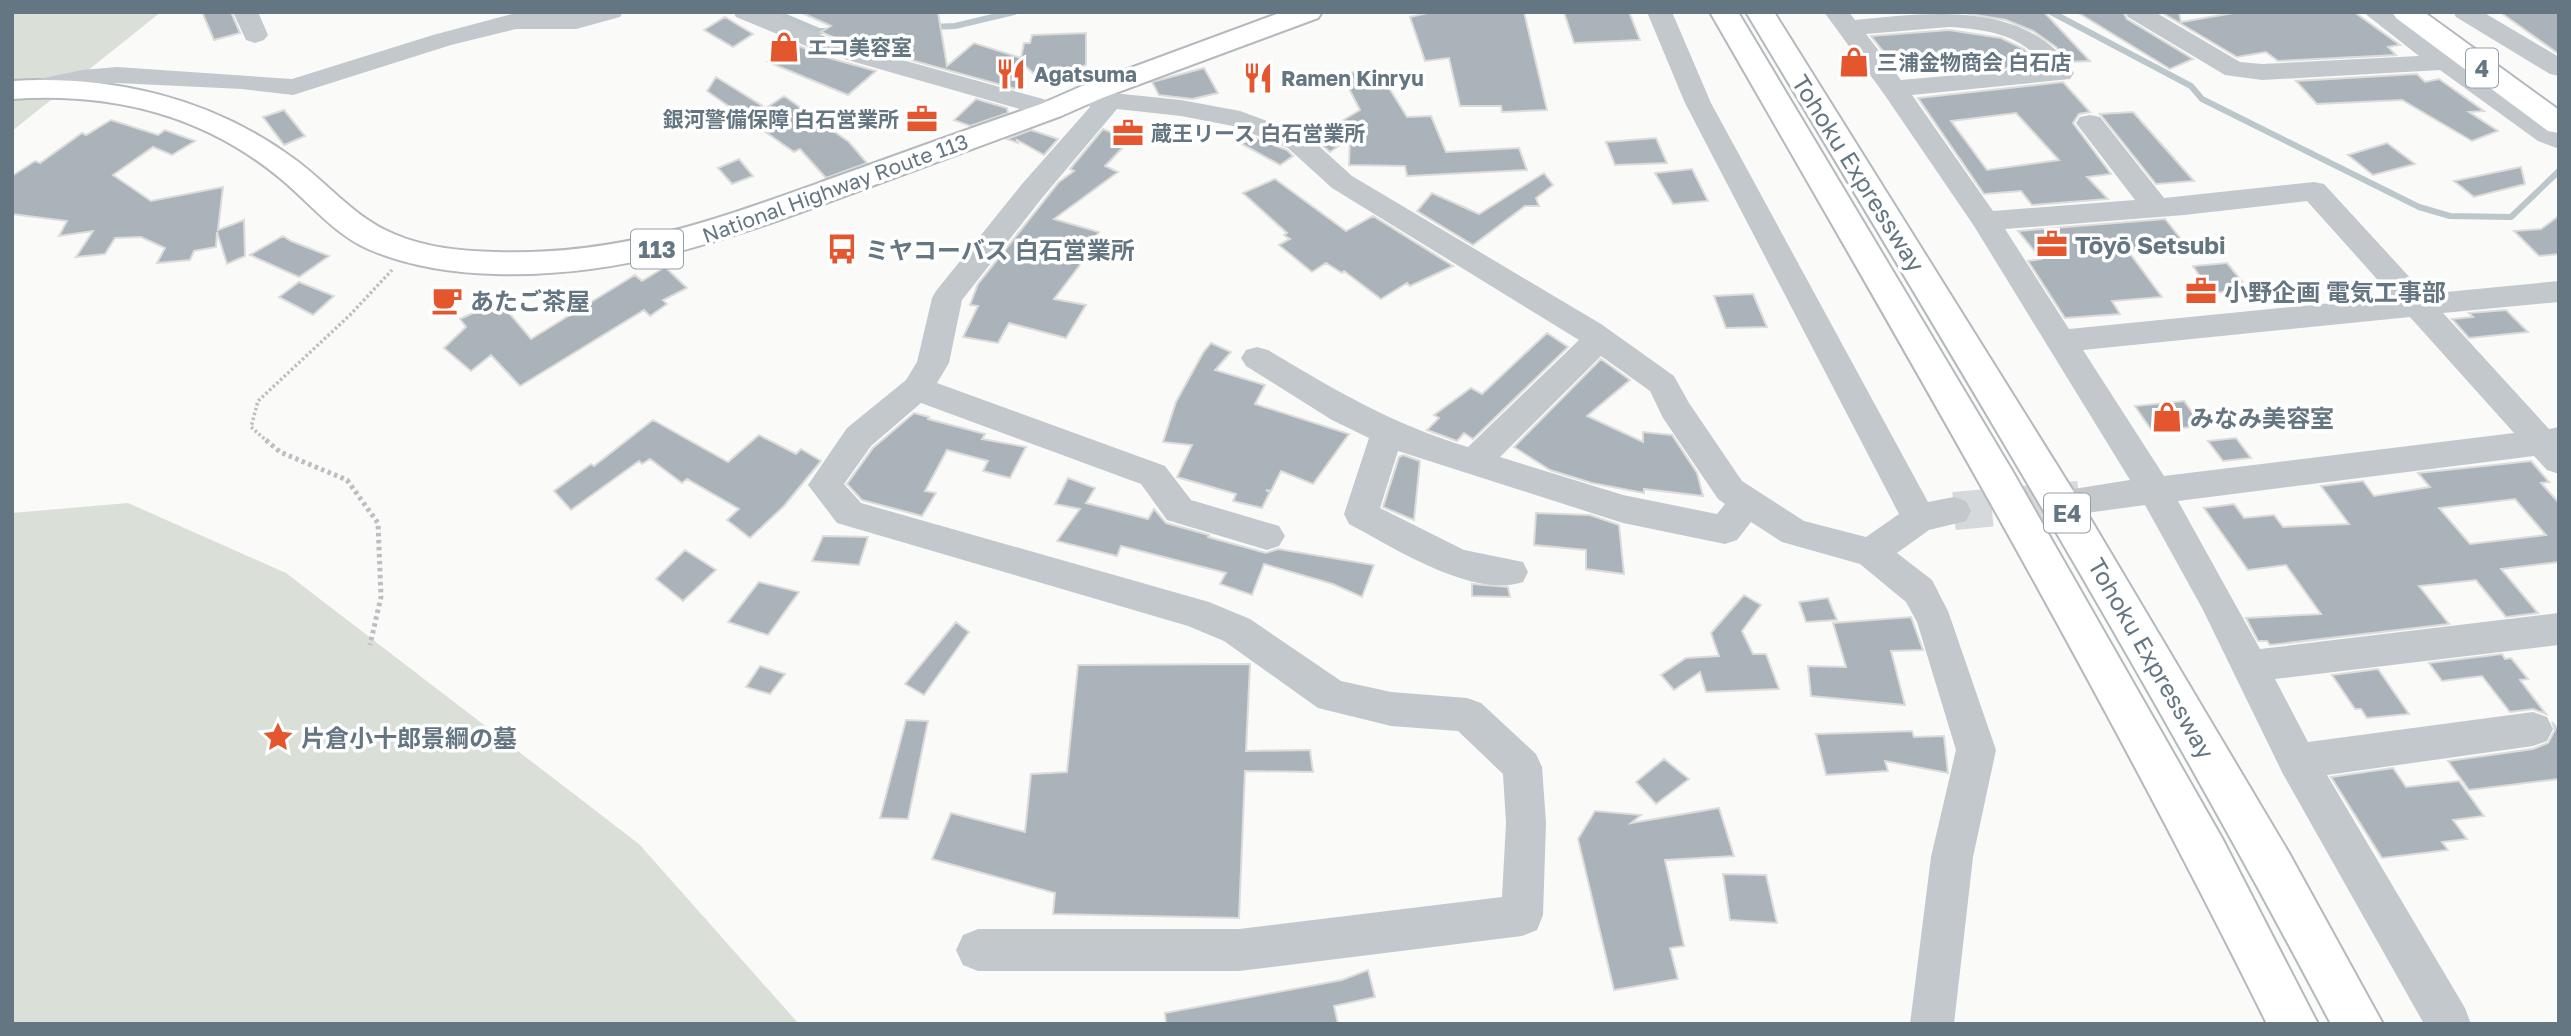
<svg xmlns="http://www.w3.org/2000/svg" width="2571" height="1036" font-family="'Golos Text','Noto Sans JP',sans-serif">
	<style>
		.green { fill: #dadfd7 }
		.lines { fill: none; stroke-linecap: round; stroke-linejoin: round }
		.stream { stroke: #bbc7cb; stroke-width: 6 }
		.building { fill: #aab3b9; stroke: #dcdcda; stroke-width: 2; fill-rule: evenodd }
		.minor-tunnel { stroke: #d5d9db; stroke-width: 38; stroke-dasharray: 38 19; stroke-linecap: butt }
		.highway-casing { stroke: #b4b9bd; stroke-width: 4 }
		.path-far1 { stroke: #bbbfc2; stroke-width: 3.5; stroke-dasharray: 2.5 2.5; stroke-linecap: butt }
		.path { stroke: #bbbfc2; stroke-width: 5; stroke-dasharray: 3.5 3.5; stroke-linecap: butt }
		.minor { fill: #c3c8cc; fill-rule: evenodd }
		.highway { fill: #fff; fill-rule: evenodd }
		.labels { text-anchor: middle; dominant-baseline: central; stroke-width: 7; stroke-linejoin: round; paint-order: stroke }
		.far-poi-label { font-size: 21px; font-weight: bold; fill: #657683; stroke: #fff; text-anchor: start }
		.far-street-label { font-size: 21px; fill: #657683; stroke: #fff }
		.shield { fill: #fff; stroke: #939fa8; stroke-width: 2 }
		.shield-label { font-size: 23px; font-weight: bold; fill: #657683 }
		.street-label { font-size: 24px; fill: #657683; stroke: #fff }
		.poi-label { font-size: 24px; font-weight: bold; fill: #657683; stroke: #fff; text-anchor: start }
	</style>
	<rect width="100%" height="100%" fill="#fafaf8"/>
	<path class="green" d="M12,12H161L12,131Z
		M128,503L286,573L639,844L799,1024H12V513Z"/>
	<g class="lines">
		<path class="stream" d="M774,12L819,31H834
			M2051,12L2191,86L2202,99L2419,207L2450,216L2511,217L2559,171
			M931,27L955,26L1014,12"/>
	</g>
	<path class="building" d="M202,12H231L240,33L214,40Z
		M800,12H938L947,66L974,43L1021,58L1024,43H1030L1032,35L1086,33V65L1042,81L1023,64L1020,90L842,41L821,32L831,26Z
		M1432,12H1524L1547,110L1502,112L1501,106H1460L1449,58L1425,61L1410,17Z
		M1564,12H1629L1640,40L1574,43Z
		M1958,12H2044L2090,61L2068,62L2056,47L2033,31L2006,20Z
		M2077,12H2123L2127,19L2193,59L2170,69Z
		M2161,12H2179L2181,22L2239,12H2354L2400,45L2388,47L2396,55L2278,61L2266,52L2237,57Z
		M2500,12H2559V54L2556,52Z
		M725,17L753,34L733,47L704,30Z
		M1949,30L2001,38L2024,49L2039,65L1960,72L1944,52L1887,56L1871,36Z
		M797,45L822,56L876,71L848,95L768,62Z
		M1376,67L1407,117L1431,116L1446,152L1519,148L1527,170L1407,176L1405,166L1349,165L1350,138L1330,152L1314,138L1360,110L1342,75Z
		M1204,68L1218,93L1192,99L1159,95L1152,82Z
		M2417,74L2425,82L2439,79L2484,111L2469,112L2498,131L2472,141L2402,100L2317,104L2296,81Z
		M716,77L766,108L784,96L849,142L867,163L826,178L800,149L794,152L707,91Z
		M2063,82L2090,112L2079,114L2073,123L2111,174L2087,177L2108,199L2032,205L2021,191L1984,194L1918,98ZM2016,113L2059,160L1987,170L1951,121Z
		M976,99L1007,108L1008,113L970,126L954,120Z
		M284,110L305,136L284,145L263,117Z
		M2133,112L2194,181L2156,184L2100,114Z
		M111,120L158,135L165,130L195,141L172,155L153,147L113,175L151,201L223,187L218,230L244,220L245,256L227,264L217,232L216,247L194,251L190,260L157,263L165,248L141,237L115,238L105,254L76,257L93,231L59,236L67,221L12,214V176L35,161L40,163L82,133L86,135Z
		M1103,129L1130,140L1105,166L1118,172L1054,219L1099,232L1080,260L1083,261L1054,299L1086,305L1066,338L1009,323L998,343L963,337L978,306L970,305L978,284L1059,182L1074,171L1070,169Z
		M1031,130L1058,139L1044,155L1017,140L1018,143L1007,139Z
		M1253,137L1287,150L1293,156L1280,165L1242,144Z
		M1656,138L1667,163L1615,165L1606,142Z
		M2387,143L2415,164L2373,175L2348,155Z
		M739,159L753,176L732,184L718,168Z
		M2521,167L2525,184L2474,197L2454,181Z
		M1692,169L1708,201L1673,204L1655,173Z
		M1544,173L1553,185L1536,198L1539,206H1525L1473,245L1417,211L1432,193L1479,214Z
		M1275,179L1346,231L1373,216L1453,266L1410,286L1407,283L1381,299L1344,271L1342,273L1326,263L1312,272L1279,245L1290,239L1284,235L1287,233L1243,193Z
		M2559,216V254L2539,256L2514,231L2541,229Z
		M2165,219L2185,244L2128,251L2162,297L2112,301L2120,314L2065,318L2028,261L2041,259L2018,231Z
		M283,236L291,241L329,256L299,277L250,255Z
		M2227,263L2249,290L2211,293L2193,266Z
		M665,267L687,288L663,300L667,304L650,316L644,310L520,386L491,355L471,371L444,348L466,327L460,319L499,301L531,339L635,275L642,281Z
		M299,282L334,296L313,315L279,297Z
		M1753,294L1767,327L1726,328L1714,296Z
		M2506,310L2528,332L2469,338L2452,319L2473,317L2469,313Z
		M1547,333L1568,347L1473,439L1464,433L1457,441L1427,430L1439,418L1434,415L1471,388L1482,394Z
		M1211,343L1231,352L1215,370L1265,385L1255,404L1349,434L1313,484L1281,471L1271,491L1266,490L1270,492L1262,508L1233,501L1236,494L1177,477L1192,445L1163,442L1176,402L1203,353Z
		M1601,359L1630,380L1587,416L1643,442V432L1672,435L1697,473L1703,496L1644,489V493L1592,483L1550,470L1514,447Z
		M2184,401L2202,426L2152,431L2135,406Z
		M914,413L929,417L928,419L985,434L982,439L1026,447L1010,478L983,471L988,461L947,450L925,491L936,493L922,516L862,500L847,484L873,448Z
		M653,420L728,462L759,435L796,454L801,449L821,461L784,506L750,538L727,520L739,509L687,479L682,483L650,459L642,464L639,461L571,510L554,491L591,464L594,466Z
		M2236,438L2251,458L2223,461L2208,441Z
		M1403,455L1420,461L1414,520L1383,507L1399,457Z
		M2531,461L2549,482L2541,483L2559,503V562L2501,569L2538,613L2506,617L2476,580L2419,586L2449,624L2270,645L2267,641H2258L2246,618L2321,614L2286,565L2248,570L2204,508L2234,504L2244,518L2274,515L2283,527L2349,524L2321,486L2363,481L2374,496L2430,487L2418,473ZM2515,499L2546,535L2470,544L2439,508Z
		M1068,478L1095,488L1086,503L1148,519L1154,509L1166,523L1209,535L1208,537L1266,553L1278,549L1374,565L1362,597L1333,584L1264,564L1252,595L1220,584L1226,573L1121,546L1117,556L1057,541L1080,509L1055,504Z
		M1536,513L1590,515L1619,525L1624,574L1586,569V550L1534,545Z
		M823,536L868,537L859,565L812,561Z
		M685,550L716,570L683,601L656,579Z
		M759,582L799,592L768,635L728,622Z
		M1472,584L1508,587L1510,597L1472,596Z
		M1744,595L1761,605L1742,631L1753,654H1766L1779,689L1706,692L1700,672L1674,690L1661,675L1686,658L1719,656L1711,633Z
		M1828,598L1837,620L1806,622L1799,602Z
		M1911,617L1923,650L1891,651L1905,705L1811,696L1808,666L1846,667L1833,623Z
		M956,622L969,632L924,695L905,684Z
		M2502,654L2505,659L2511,658L2528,679L2520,680L2546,714L2533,709L2510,712L2482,676L2442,681L2429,663Z
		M1250,664L1246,751L1310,750L1313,772L1245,771L1239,918L1053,914L1055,893L932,859L951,813L1025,832L1031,774L1067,772L1078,665Z
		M760,666L785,674L770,694L746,687Z
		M2378,669L2409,714L2367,718L2361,709H2355L2332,675Z
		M906,720L928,721L908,819L880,818Z
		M2552,722L2559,730V779L2469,790L2448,761L2533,749L2548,743L2555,730Z
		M1912,731L1914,737L1944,736L1948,773L1885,761L1888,771L1826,775L1816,734Z
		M1664,759L1689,779L1656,804L1636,782Z
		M2393,768L2406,787L2459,781L2484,816L2453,820L2467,839L2442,842L2448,850L2382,858L2331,777Z
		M1719,808L1734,856L1665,860L1684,946L1670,948L1678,979L1614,990L1578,839L1595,811L1641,815L1631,823Z
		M1723,874L1766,875L1777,923L1730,920Z
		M1368,970L1375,997L1334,1006L1338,1024H1166L1165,1013L1342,980Z"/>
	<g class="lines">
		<path class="minor-tunnel" d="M1954,511L2079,500"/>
		<g class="highway-casing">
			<path id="highway" d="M1282,12H1322L1318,18L1102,98L1061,116C991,142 920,168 850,194C732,238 623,278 495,274C452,273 408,266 368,249C333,233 310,203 281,179C203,114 111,92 12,99V81C112,75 211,98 293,158C328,183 353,217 394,234C426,248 462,251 496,252C621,256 718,219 833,178C902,153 971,128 1041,104L1082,86Z
				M1710,12H1738L2013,472L2222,838L2318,1024H2267C2096,678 1902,346 1710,12Z
				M1746,12H1774L2090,518L2289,853L2383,1024H2331C2149,679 1947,347 1746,12Z
				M2392,12H2424L2559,110V133L2548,131L2396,18Z"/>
		</g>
		<path class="path-far1" d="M268,442L251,427L258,401L350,315L392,270"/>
		<path class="path" d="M266,440L280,452L347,480L378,523L381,597L370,645"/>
		<path class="minor" d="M233,12H258L268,35L264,40L255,43L246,40Z
			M623,12L620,17L576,29H516L451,45L293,95L242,89L117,83L82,85L44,94L35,92L31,86L35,80L82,70L117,67L292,79L433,35L516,13Z
			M733,12H767L841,43L1061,104L1064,110L1061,116L1051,118L823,53L736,17Z
			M1647,12H1672L1711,103L1928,502L1954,497L1966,501L1971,511L1966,521L1929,530L1897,553L1932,580L1948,611L1996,750L1973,857L1954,1024H1910L1931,857L1956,750L1917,622L1906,602L1860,564L1782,542L1751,522L1737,540L1725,544L1623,523L1398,451L1380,508L1464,550L1523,562L1528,572L1523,582C1472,599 1393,547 1349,524L1344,514L1369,438L1332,420L1246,366L1241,358L1246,350L1257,347L1268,350C1335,390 1392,424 1468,447L1579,340L1332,188L1288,148L1233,126L1181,116L1117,109L1042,198L962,300L949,363L937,383L1165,466L1191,500L1279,526L1285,536L1279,546L1267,550L1167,520L1141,484L921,403L871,446L844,484L861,503L1209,602L1250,619L1341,681L1391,692L1467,698L1481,703L1536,754L1542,767L1546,823L1543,915L1537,930L1522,936L1239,971H978L963,965L956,950L963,935L978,929H1239L1502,897L1506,823L1503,774L1458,731L1391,726L1318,708L1224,641L1188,626L837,523L808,485L847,428L906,380L917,362L932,298L936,291L1022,184L1090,107L1079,92L1083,86L1092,84L1113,93L1181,100L1240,111L1308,136L1352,176L1601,324L1674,376L1689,403L1742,481L1804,521L1866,537L1899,514L1685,103ZM1601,356L1650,391L1663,418L1718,499L1725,504L1717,514L1623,495L1500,457Z
			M1824,12H1849L1855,20C1931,12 2029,0 2074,73L2070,79L1912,95L1993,211L2135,200L2076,123L2080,117L2090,115L2100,117L2164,198L2314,182L2324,184L2425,294L2559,281V302L2443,313L2549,429L2559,427V474L2547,470L2534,456L2178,501L2260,649L2559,613V645L2275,679L2308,742L2533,712L2547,717L2553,729L2547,741L2533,746L2327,775L2465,1008L2471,1024H2424L2283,774L2202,608L2145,505L2079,514L2067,510L2062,500L2067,490L2130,480L1974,226L1884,94ZM1949,27C1983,29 2025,34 2044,67L1901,80L1866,34ZM2307,201L2393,297L2069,329L2005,229L2184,215ZM2410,317L2514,433L2164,476L2083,350Z
			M2125,12H2155L2240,62L2262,64L2419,56L2363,12H2392L2559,129V149L2538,141L2440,70L2262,80L2225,75L2128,17Z
			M2453,12H2483L2559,57V76L2550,74L2456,17Z"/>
		<use href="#highway" class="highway"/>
	</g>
	<defs>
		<g id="shop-bare" transform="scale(2.415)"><path d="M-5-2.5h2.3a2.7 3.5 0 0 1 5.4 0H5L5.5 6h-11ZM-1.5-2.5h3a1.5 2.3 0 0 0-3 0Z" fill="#e4572e" stroke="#fff" stroke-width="2.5" paint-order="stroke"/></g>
		<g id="restaurant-bare" transform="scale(2.415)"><path d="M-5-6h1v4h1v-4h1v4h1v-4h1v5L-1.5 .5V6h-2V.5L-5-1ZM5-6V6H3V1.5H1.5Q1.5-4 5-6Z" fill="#e4572e" stroke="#fff" stroke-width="2.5" paint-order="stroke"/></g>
		<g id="office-bare" transform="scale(2.415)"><path d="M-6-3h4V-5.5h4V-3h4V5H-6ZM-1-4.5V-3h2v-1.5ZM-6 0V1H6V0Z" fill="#e4572e" stroke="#fff" stroke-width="2.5" paint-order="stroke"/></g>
		<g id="bus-bare" transform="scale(2.415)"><path d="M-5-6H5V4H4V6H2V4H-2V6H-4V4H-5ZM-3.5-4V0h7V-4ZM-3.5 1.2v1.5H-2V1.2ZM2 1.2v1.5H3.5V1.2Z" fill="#e4572e" stroke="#fff" stroke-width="2.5" paint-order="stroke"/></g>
		<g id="cafe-bare" transform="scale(2.415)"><path d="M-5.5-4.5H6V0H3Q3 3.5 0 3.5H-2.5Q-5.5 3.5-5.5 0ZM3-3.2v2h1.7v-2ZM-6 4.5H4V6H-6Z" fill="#e4572e" stroke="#fff" stroke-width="2.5" paint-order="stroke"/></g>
		<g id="sight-bare" transform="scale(2.415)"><path d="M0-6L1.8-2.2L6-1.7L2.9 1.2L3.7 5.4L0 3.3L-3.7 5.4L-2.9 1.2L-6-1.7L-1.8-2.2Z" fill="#e4572e" stroke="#fff" stroke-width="2.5" paint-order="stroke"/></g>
	</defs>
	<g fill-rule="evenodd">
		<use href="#shop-bare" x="784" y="47"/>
		<use href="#shop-bare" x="1854" y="62"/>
		<use href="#restaurant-bare" x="1011" y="74"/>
		<use href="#restaurant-bare" x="1258" y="78"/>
		<use href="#office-bare" x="922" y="119"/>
		<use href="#office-bare" x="1128" y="133"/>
		<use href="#office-bare" x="2052" y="244"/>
		<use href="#bus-bare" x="842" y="249"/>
		<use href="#office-bare" x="2201" y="291"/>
		<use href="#cafe-bare" x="447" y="300"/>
		<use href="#shop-bare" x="2167" y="417"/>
		<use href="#sight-bare" x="278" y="737"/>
	</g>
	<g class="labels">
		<g class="far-poi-label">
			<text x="807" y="47">エコ美容室</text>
			<text x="1877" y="62">三浦金物商会 白石店</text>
			<text x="1034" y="74">Agatsuma</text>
			<text x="1281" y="78">Ramen Kinryu</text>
			<text x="899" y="119" text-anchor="end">銀河警備保障 白石営業所</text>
			<text x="1151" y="133">蔵王リース 白石営業所</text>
		</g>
		<g class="far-street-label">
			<text transform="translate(835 188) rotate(-20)">National Highway Route 113</text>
		</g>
		<g class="shield">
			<rect x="2466" y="48.5" width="32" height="39" rx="5"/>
			<rect x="631" y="229.5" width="52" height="39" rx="5"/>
			<rect x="2044" y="493.5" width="46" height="39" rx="5"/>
		</g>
		<g class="shield-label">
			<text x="2482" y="68">4</text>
			<text x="657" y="249">113</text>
			<text x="2067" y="513">E4</text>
		</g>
		<g class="street-label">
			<text transform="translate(1859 173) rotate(58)">Tohoku Expressway</text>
			<text transform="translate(2152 658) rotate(60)">Tohoku Expressway</text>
		</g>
		<g class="poi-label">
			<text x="2075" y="244">Tōyō Setsubi</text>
			<text x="865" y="249">ミヤコーバス 白石営業所</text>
			<text x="2224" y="291">小野企画 電気工事部</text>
			<text x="470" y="300">あたご茶屋</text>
			<text x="2190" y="417">みなみ美容室</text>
			<text x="301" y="737">片倉小十郎景綱の墓</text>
		</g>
	</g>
	<rect width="2571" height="1036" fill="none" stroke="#657683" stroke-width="28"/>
</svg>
